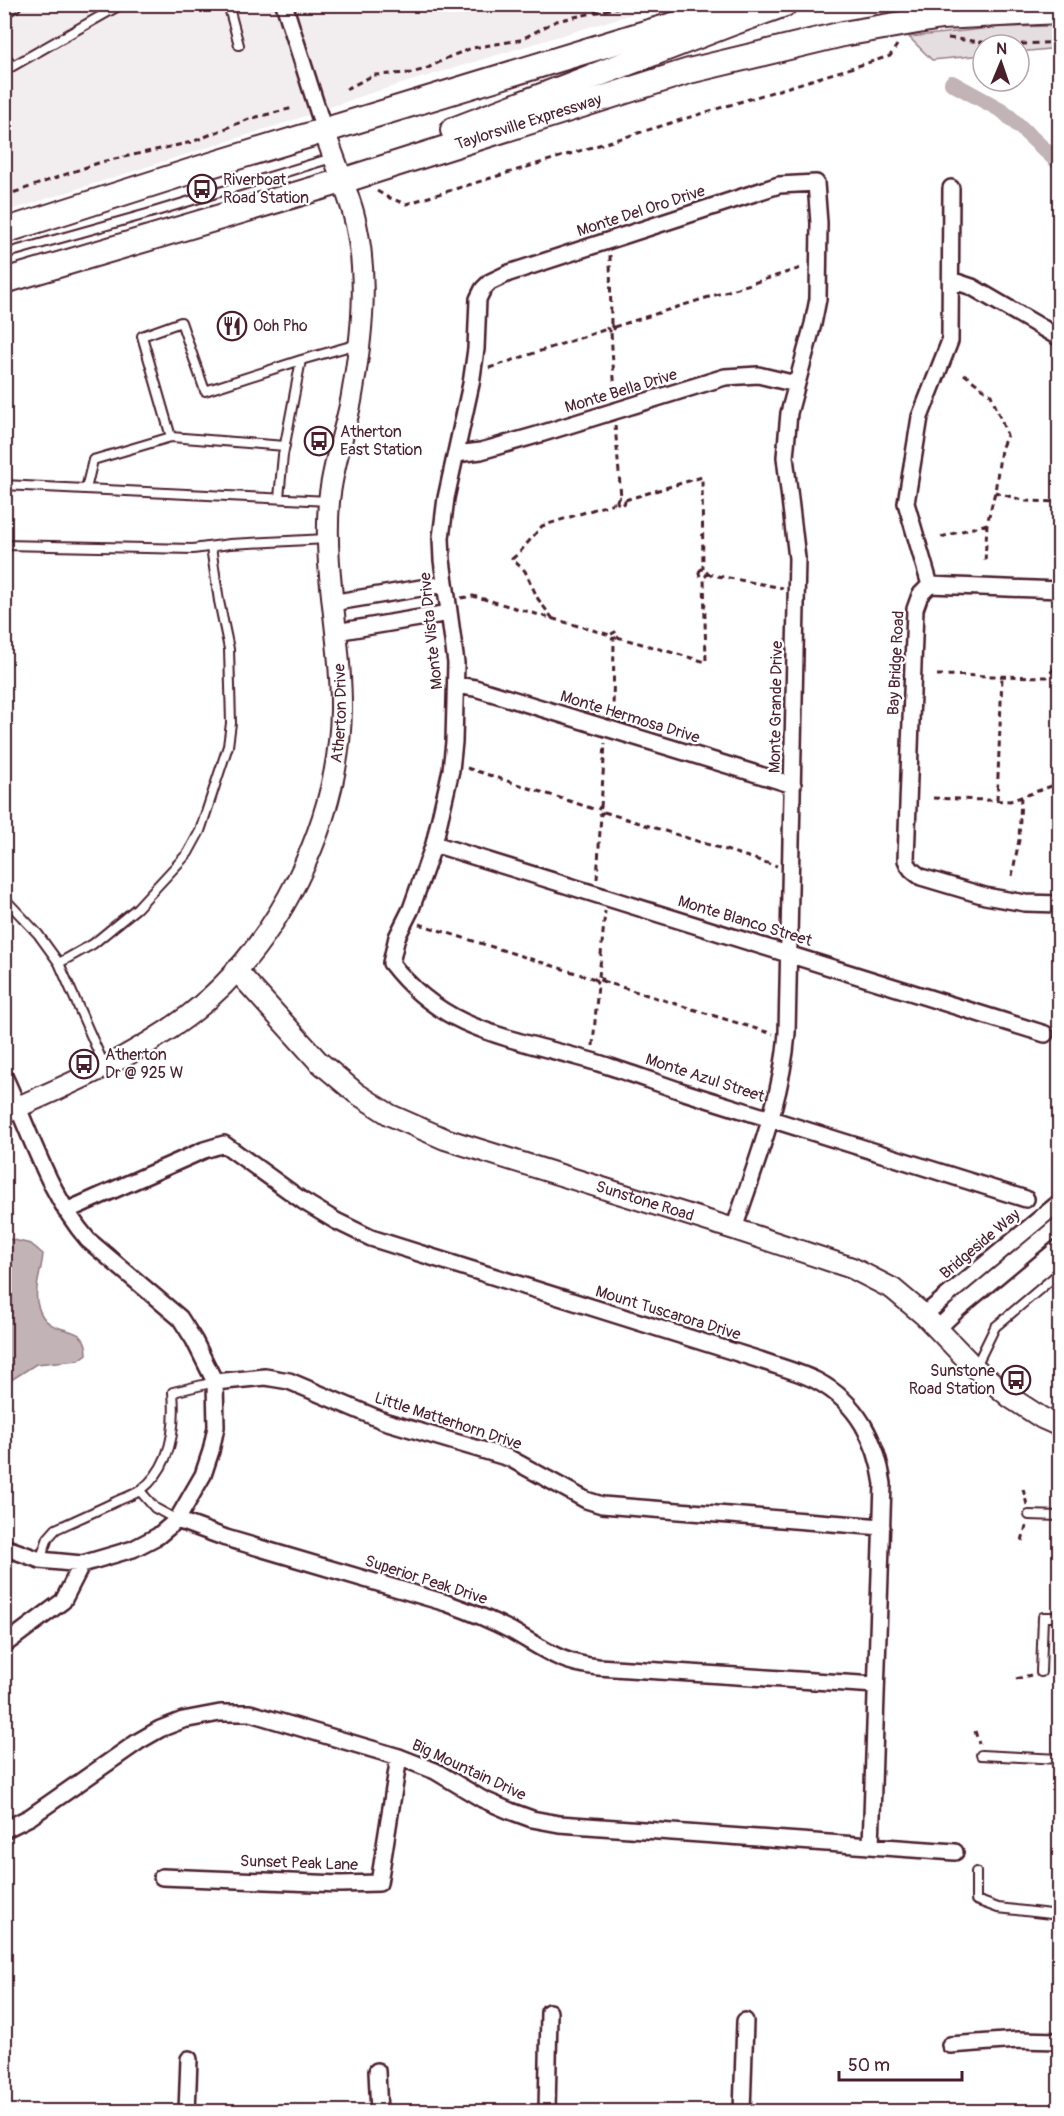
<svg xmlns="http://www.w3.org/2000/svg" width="1064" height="2116" font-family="Pangolin,sans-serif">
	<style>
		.built { fill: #f2eeef }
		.green { fill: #e5dee0; stroke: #987e86; stroke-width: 1.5 }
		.water { fill: #c1b3b6; stroke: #91787e; stroke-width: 1.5 }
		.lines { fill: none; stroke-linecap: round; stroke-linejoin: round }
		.canal { stroke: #c1b3b6; stroke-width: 16 }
		.service-casing { stroke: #4a1f2b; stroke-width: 12 }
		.minor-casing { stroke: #4a1f2b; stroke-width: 20 }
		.tertiary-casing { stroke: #4a1f2b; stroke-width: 24 }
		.primary-casing { stroke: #4a1f2b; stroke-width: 28 }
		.path { stroke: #4a1f2b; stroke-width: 3; stroke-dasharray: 6 4.5; stroke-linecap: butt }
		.service { stroke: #fff; stroke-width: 8 }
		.minor { stroke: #fff; stroke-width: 15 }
		.tertiary { stroke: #fff; stroke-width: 20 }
		.primary { stroke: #fff; stroke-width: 24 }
		.labels { text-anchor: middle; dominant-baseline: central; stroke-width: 4.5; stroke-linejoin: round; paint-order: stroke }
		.street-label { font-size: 16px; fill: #4a1f2b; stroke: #fff }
		.poi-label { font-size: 16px; fill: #4a1f2b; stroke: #fff; text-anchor: start }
	</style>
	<rect width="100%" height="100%" fill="#fff"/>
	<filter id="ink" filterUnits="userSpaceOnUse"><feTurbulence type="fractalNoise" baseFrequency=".0167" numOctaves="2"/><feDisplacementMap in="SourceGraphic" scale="12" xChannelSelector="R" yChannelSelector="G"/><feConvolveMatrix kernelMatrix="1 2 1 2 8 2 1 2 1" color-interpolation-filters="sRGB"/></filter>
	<g filter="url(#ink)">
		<path class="built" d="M5,5H662L368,94L288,122L5,212Z"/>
		<path class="green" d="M1059,26V48L1019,52V45H983V55L932,60L909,37L1000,27Z"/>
		<path class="water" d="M5,1238L31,1244L43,1254C42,1270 33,1290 38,1306C48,1342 87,1318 87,1354L79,1360L36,1364L5,1384Z"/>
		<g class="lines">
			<path class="canal" d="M952,83L1003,111L1060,164"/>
			<g class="service-casing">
				<path id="service" d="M228,4L239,45
					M4,54L12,66
					M4,71L122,4
					M4,254L147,214L332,158
					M285,446L171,437L142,336L181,322L205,391L301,360
					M4,485L329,501
					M86,489L93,460L171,437
					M279,498L283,455L301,360L358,344
					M4,545L193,549L230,544L327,539
					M4,898L38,934L59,963L104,1065
					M59,963L93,944L137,908L188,853L200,831L228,746L231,723L229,649L219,601L211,547
					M975,1368L995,1327L1060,1272
					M140,1491L155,1508L177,1520
					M1029,1515L1060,1516
					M40,1560L48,1538L56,1529C76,1520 96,1511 115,1502C123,1498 134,1495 141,1490C171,1467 176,1427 173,1392L215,1382
					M1041,1672L1043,1617H1060
					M981,1755L1060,1759
					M976,1872V1900L998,1908L1060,1915"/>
			</g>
			<g class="minor-casing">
				<path id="minor" d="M284,4L324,130
					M4,9L13,4
					M951,188L950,341L920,417L906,503L930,585L920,595L915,609L906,860C909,869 914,872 921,877L985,896L1025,903L1060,904
					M951,280L972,287L1058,337L1060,339
					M456,454L481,451L537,435L725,377L758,375L796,384
					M930,585L1060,590
					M331,603L445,584
					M336,632L449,613
					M456,685L475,688L793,785
					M434,844L1045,1034
					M4,1076C30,1131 48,1194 88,1240L180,1318L194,1340L215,1382L216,1427L211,1451L203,1475L177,1520L158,1536L133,1549L82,1564L40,1560L4,1547
					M66,1211L204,1150L224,1144L303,1201L336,1221L371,1238L760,1360C779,1367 800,1372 817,1381C857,1402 877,1441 883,1484L871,1846
					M734,1229C755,1165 782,1100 787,1033L797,558L785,457L789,413L813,324L818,299L819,223L816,183L779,185L509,273L490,282L483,289L478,299L476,349L471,384L446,498L441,538L442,560L456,663L454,742L451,770L434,844L411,909L397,937L391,963C411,989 434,1008 464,1022C510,1043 563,1051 611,1067C636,1075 660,1084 684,1092C798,1128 912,1163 1026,1199
					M924,1315L1060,1202
					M937,1329L958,1309L1060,1224
					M215,1382L265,1377L289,1381L384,1421L509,1458L586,1500L602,1505L882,1527
					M177,1520L226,1538L446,1603C469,1611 491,1620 512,1631C544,1649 559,1663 598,1667L876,1685
					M4,1645L63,1601L82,1564
					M4,1830L30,1817L139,1741L160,1729L183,1720L220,1713H250L399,1757L435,1771L482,1799L510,1811L532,1819L559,1824L955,1852
					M162,1877L340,1884L379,1883L399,1757
					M950,2045L1018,2040L1060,2041
					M377,2071L379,2112
					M187,2112L189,2059
					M547,2112L549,2012
					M742,2112L745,2021"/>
			</g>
			<g class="tertiary-casing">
				<g id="tertiary">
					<path id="s1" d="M236,970L318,1061L356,1093L390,1115L445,1139L734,1229L852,1268L893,1289L924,1315L975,1368L1011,1398L1042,1418L1060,1426"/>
					<path id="s2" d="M4,1113C68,1085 132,1058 188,1016C278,947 339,823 341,710C342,639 323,574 329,502C332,467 344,435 351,401C362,338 370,274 353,212C345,184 333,157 324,130"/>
				</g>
			</g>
			<g class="primary-casing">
				<g id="primary">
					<path d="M453,130L732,23L785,4"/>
					<path d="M4,231L201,168L632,37L694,19L761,4"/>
					<path id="s3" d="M4,281L342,181L689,71L843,34L941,17L1060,11"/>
				</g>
			</g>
			<path class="path" d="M948,38L1007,45L1060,42
				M346,89L374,75L411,73L426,69L449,57L472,48L520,40L556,21L634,4
				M377,191L387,197L406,204L890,56L897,45
				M4,196L101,162L192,142L249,119L293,108
				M610,255L611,325
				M614,327L804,267
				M611,332L607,328L611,325L614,329L611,332L615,394
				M489,368L607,329
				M964,374L991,395L1007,435L1001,449L995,492L987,524L985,563
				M615,425L621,497
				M995,492L1025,501L1060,502
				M617 501a4 4 0 1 1 8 0a4 4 0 1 1-8 0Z
				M625,500L702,477L703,569
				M941,537L987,524
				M699 573a4 4 0 1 1 8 0a4 4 0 1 1-8 0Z
				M707,574L783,588
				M461,598L473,596L610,635L613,639L617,637L615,632L610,635
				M553,619L538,599L525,571L512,559L519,553L542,526L617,502
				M617,637L706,662L704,577
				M937,675L1047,677L1053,670L1060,645
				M613,714L614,640
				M467,768L597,810
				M933,798L1010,801L1060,783
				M997,800L1002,677
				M601,807L605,743
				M604,812L777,866
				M1012,876L1019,840L1021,797
				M597,879L601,814L604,812L603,808L600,807L597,811L601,814
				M419,924L595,979
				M599,977L605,911
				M602,981L773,1034
				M593,1046L598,984L595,979L598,977L602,979L598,984
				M1023,1489L1027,1505
				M1022,1541L1026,1526
				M1016,1679L1031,1675
				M975,1731L979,1744"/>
			<use href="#service" class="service"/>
			<use href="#minor" class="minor"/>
			<use href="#tertiary" class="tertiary"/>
			<use href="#primary" class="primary"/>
		</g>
	</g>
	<defs>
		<g id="bus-ring" transform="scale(1.5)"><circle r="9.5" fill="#fff" stroke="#4a1f2b" stroke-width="1.5"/><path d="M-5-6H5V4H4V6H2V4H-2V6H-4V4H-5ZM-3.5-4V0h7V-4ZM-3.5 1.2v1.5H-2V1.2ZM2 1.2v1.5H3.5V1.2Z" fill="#4a1f2b"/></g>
		<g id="restaurant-ring" transform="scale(1.5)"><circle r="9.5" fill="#fff" stroke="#4a1f2b" stroke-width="1.5"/><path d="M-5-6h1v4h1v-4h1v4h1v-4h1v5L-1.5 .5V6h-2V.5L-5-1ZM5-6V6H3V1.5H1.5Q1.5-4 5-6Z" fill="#4a1f2b"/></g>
	</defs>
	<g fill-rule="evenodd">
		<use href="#bus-ring" x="202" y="189"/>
		<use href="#restaurant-ring" x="232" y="326"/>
		<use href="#bus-ring" x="319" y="441"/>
		<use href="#bus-ring" x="84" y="1064"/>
		<use href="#bus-ring" x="1016" y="1380"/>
	</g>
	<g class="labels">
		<g class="street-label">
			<text stroke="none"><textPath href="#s3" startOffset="548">Taylorsville Expressway</textPath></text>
			<text transform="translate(641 211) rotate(-18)">Monte Del Oro Drive</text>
			<text transform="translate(621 391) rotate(-17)">Monte Bella Drive</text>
			<text transform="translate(431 631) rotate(-96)">Monte Vista Drive</text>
			<text transform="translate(896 663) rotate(-87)">Bay Bridge Road</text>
			<text transform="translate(776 707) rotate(-89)">Monte Grande Drive</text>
			<text stroke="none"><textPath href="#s2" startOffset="558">Atherton Drive</textPath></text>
			<text transform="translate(630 717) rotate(17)">Monte Hermosa Drive</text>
			<text transform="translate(745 921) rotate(17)">Monte Blanco Street</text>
			<text transform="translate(705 1078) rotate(18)">Monte Azul Street</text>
			<text stroke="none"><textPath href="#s1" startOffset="482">Sunstone Road</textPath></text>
			<text transform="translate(980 1244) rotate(-40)">Bridgeside Way</text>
			<text transform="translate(668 1313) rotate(17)">Mount Tuscarora Drive</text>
			<text transform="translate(448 1421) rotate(18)">Little Matterhorn Drive</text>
			<text transform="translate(426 1580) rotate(18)">Superior Peak Drive</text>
			<text transform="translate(469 1770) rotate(25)">Big Mountain Drive</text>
			<text transform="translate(299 1863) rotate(2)">Sunset Peak Lane</text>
		</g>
		<g class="poi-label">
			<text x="223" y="180">Riverboat<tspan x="223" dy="18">Road Station</tspan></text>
			<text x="253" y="326">Ooh Pho</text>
			<text x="340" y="432">Atherton<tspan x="340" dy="18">East Station</tspan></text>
			<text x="105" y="1055">Atherton<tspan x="105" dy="18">Dr @ 925 W</tspan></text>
			<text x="995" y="1371" text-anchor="end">Sunstone<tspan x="995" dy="18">Road Station</tspan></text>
		</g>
	</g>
	<rect width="1064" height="2116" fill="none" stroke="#fff" stroke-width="24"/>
	<rect x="12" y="12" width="1040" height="2092" fill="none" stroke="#4a1f2b" stroke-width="2" filter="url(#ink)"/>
	<g transform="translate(1001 63) rotate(2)"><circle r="28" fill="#ffffff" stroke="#b7a5aa" stroke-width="1.5"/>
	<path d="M0-4.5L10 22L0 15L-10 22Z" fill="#4a1f2b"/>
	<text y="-9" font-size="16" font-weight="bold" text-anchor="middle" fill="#4a1f2b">N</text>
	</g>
	<path d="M839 2071v9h123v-9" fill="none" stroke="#4a1f2b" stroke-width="3"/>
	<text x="848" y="2071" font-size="18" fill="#4a1f2b" stroke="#ffffff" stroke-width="4.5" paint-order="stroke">50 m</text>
</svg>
